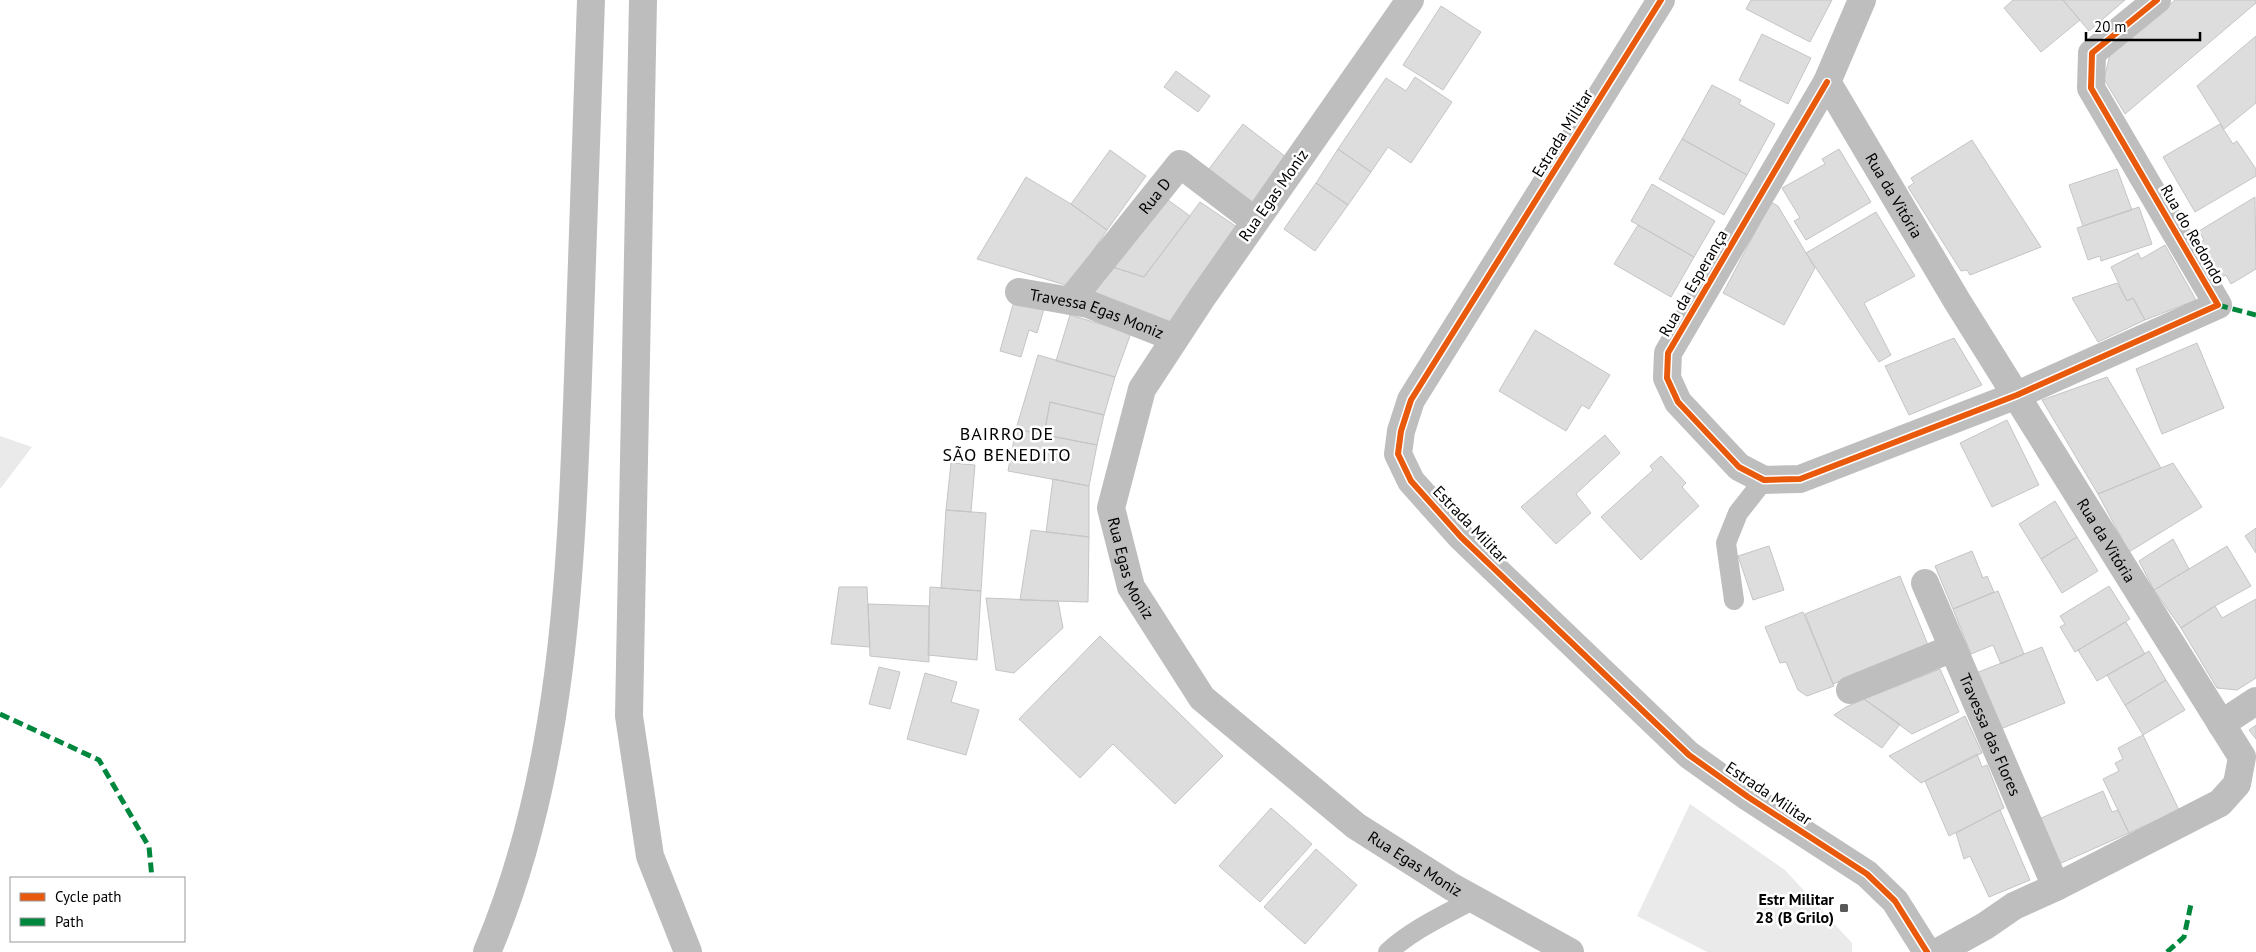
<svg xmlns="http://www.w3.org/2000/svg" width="2256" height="952" font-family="'PT Sans',sans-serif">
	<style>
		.green { fill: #eaeaea }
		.building { fill: #ddd; stroke: #c5c5c5 }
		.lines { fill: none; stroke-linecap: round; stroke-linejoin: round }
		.service { stroke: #bebebe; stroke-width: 20 }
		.minor { stroke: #bebebe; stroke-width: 28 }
		.tertiary { stroke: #bebebe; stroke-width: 28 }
		.motorway { stroke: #bdbdbd; stroke-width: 28 }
		.quiet { stroke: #00873e; stroke-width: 5; stroke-dasharray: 10 5; stroke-linecap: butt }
		.cycleway-casing { stroke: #fff; stroke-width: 9 }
		.cycleway { stroke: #e8590c; stroke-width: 6 }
		.poi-dot { fill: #595959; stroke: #fff; stroke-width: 2 }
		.labels { text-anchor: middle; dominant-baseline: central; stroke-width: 5; stroke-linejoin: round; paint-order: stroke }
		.street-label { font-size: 16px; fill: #000; stroke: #fff }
		.poi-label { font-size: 16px; font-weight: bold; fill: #000; stroke: #fff; text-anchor: end }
		.neighbourhood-label { font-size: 18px; letter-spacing: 1px; fill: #000; stroke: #fff }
	</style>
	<rect width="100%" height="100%" fill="#fff"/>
	<path class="green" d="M0,436L32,447L0,489Z
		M1690,804L1785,870L1852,943V952H1707L1637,916Z"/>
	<path class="building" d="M1751,0H1832L1810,42L1746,9Z
		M2013,0H2063L2080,20L2041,52L2004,8Z
		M2063,0H2125L2089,31Z
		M2175,0H2256V3L2125,114L2104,79L2110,55Z
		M1441,6L1481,32L1443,90L1403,65Z
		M1762,34L1811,58L1788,104L1739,80Z
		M2256,36V103L2224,129L2197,86Z
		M1176,71L1210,96L1198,112L1164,87Z
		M1415,77L1452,102L1411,163L1388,147L1371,172L1338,149L1386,78L1406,91Z
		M1712,85L1741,100L1739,104L1775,124L1747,175L1682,139Z
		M1243,124L1286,157L1250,206L1206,173Z
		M2220,124L2233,144L2237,141L2256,169V176L2195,212L2163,157Z
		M1682,139L1747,175L1724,215L1659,179Z
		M1972,140L2041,247L1970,275L1967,270L1961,271L1908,187L1914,183L1911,178Z
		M1338,149L1371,172L1348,205L1316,183Z
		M1839,149L1871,202L1806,240L1794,221L1800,218L1782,188L1825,164L1822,159Z
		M1110,150L1146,176L1107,230L1071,204Z
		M2117,169L2132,210L2083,226L2069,185Z
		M1026,177L1071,204L1107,230L1069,286L977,259Z
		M1316,183L1348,205L1315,251L1284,229Z
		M1652,184L1715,221L1694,257L1631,221Z
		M1164,197L1190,216L1144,277L1106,265Z
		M2255,197L2256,269L2231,284L2226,275L2219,279L2198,244L2204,240L2199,231Z
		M1200,202L1237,227L1165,328L1085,298L1106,265L1144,277Z
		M1771,202L1778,206L1815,268L1784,325L1723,293Z
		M2139,207L2152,244L2101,261L2100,256L2088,260L2077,228Z
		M1876,212L1915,276L1864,303L1891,355L1879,362L1806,253Z
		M1638,225L1694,257L1671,297L1614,264Z
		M2165,245L2196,300L2145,320L2133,298L2127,301L2111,267L2138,253L2141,259Z
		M2117,283L2127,301L2133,298L2145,320L2098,342L2072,298Z
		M1014,301L1044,309L1037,333L1029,330L1021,357L1000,351Z
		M1070,315L1131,333L1115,377L1056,361Z
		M1535,330L1610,375L1589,409L1582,405L1566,431L1499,391Z
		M1954,338L1982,385L1909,415L1885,366Z
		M2197,343L2224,408L2162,434L2136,369Z
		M1038,355L1115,377L1104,415L1050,402L1044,435L1016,429Z
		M2107,377L2161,468L2098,494L2042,400Z
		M1050,402L1104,415L1097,445L1044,435Z
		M2007,420L2039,485L1992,507L1960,443Z
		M1016,429L1097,445L1089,486L1008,471Z
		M1605,435L1620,453L1576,494L1591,513L1556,544L1521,507Z
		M1661,456L1686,483L1682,487L1699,506L1641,560L1601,517L1653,470L1650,466Z
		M951,463L975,465L971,512L946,510Z
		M2173,463L2202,507L2129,552L2098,494Z
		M1053,479L1089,486V537L1046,532Z
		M2055,501L2077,537L2041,559L2019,524Z
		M946,510L986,513L981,591L941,588Z
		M2256,528V553L2245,536Z
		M1031,530L1089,537L1088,602L1020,600Z
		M2077,537L2098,571L2062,593L2041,559Z
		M2173,539L2189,569L2154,590L2139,561Z
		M1769,546L1784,590L1753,600L1738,556Z
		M2227,546L2251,586L2215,606L2181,628L2154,590Z
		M1972,551L1983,578L1987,576L1994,592L1953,609L1935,566Z
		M1900,576L1928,645L1833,684L1805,614Z
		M2109,586L2130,619L2075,652L2060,627L2065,624L2060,616Z
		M839,587H867L870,647L831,644Z
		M930,587L981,591L977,660L928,655Z
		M1998,591L2024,654L2001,664L1993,645L1971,654L1953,609Z
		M986,598L1058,601L1063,628L1014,673L996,670Z
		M2256,599V678L2237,690L2217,688L2181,628L2215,606L2222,618Z
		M868,604L929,606V662L870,656Z
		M1803,612L1834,686L1807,696L1798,690L1786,662L1780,663L1765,627Z
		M2126,622L2145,654L2097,681L2078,650Z
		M1100,636L1223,756L1175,804L1113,744L1080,778L1019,719Z
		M2042,647L2065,703L1998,730L1976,673Z
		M2149,651L2166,680L2125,705L2107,675Z
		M879,667L900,672L890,709L869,704Z
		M1940,669L1959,712L1912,734L1864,699Z
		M925,673L957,682L951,702L979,710L966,755L907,739Z
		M2166,680L2185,710L2143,735L2125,705Z
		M1864,699L1900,724L1882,748L1834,715L1846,707Z
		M1965,716L1982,753L1921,783L1889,756Z
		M2256,725V739L2249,730Z
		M2143,735L2179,810L2129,833L2103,779L2119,771L2115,763L2123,759L2118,748Z
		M1977,754L1982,767L1987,765L2004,808L1949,836L1925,781Z
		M2103,791L2112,812L2118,810L2129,833L2059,864L2039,819Z
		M1271,808L1312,844L1260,902L1219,866Z
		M2000,810L2030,880L1989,897L1970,856L1964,859L1956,833Z
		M1316,849L1357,885L1305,944L1264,907Z"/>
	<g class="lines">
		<path class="service" d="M1734,600L1726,543L1738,513L1764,480
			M1388,952C1413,929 1445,915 1474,899"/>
		<g class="minor">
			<path id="s1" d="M1410,0L1201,299L1142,389L1111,508L1131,587L1202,698L1356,826L1452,887L1570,952"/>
			<path id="s2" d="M1862,0L1827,82L1957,301L2242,757L2237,784L2220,803L2056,887L2014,906L1985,926L1938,952"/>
			<path d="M1827,82L1668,353L1667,378L1678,402L1739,467L1764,480L1800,479L2017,395L2218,305L2091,88L2092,53L2157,0"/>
			<path id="s3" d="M1019,292L1088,304L1175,338"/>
			<path id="s4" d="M1070,301L1180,164L1255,221"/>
			<path id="s5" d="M1925,583L2056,887"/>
			<path d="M1850,690L1953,648"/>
			<path d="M2221,724L2256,701"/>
		</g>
		<path class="tertiary" d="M1661,0L1411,400L1401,431L1398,454L1411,481L1461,537L1689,755L1748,797L1867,874L1895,901L1927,952"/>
		<path class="motorway" d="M643,0L629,716L650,856L688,952
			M487,952C564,772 571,570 578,377C582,251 587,126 591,0"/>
		<path class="quiet" d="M2218,305L2256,315
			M0,714L99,760L149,847L152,878
			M2167,952L2184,937L2191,904"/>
		<g class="cycleway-casing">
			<path id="cycleway" d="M1661,0L1411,400L1401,431L1398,454L1411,481L1461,537L1689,755L1748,797L1867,874L1895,901L1927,952
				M1827,82L1668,353L1667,378L1678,402L1739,467L1764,480L1800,479L2017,395L2218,305L2091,88L2092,53L2157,0"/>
		</g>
		<use href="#cycleway" class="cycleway"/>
	</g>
	<rect class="poi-dot" x="1839" y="903" width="10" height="10" rx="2.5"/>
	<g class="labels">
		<g class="street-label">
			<text transform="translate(1562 133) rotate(-58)">Estrada Militar</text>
			<text transform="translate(1273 195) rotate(-55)">Rua Egas Moniz</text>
			<text stroke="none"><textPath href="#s4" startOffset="135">Rua D</textPath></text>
			<text stroke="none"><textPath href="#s2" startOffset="221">Rua da Vitória</textPath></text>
			<text transform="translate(2193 234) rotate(60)">Rua do Redondo</text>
			<text transform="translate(1693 283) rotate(-60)">Rua da Esperança</text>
			<text stroke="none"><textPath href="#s3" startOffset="81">Travessa Egas Moniz</textPath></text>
			<text transform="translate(1471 524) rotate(46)">Estrada Militar</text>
			<text stroke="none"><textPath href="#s2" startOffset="626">Rua da Vitória</textPath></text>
			<text stroke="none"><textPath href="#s1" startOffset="659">Rua Egas Moniz</textPath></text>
			<text stroke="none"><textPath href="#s5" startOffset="165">Travessa das Flores</textPath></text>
			<text transform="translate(1769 793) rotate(34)">Estrada Militar</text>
			<text stroke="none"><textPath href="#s1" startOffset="1079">Rua Egas Moniz</textPath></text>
		</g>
		<g class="poi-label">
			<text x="1834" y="899">Estr Militar<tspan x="1834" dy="18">28 (B Grilo)</tspan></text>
		</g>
		<g class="neighbourhood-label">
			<text x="1007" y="433">BAIRRO DE<tspan x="1007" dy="21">SÃO BENEDITO</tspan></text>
		</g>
	</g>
	<rect x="10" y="877" width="175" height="65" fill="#ffffff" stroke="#999999"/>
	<rect x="20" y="893" width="25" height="8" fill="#e8590c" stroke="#999999"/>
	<text x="55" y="902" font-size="15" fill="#000000">Cycle path</text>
	<rect x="20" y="918" width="25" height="8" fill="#00873e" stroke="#999999"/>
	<text x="55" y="927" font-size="15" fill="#000000">Path</text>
	<path d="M2086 32v8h114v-8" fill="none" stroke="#000000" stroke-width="2.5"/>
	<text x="2094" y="32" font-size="15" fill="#000000" stroke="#ffffff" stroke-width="4" paint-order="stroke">20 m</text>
</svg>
